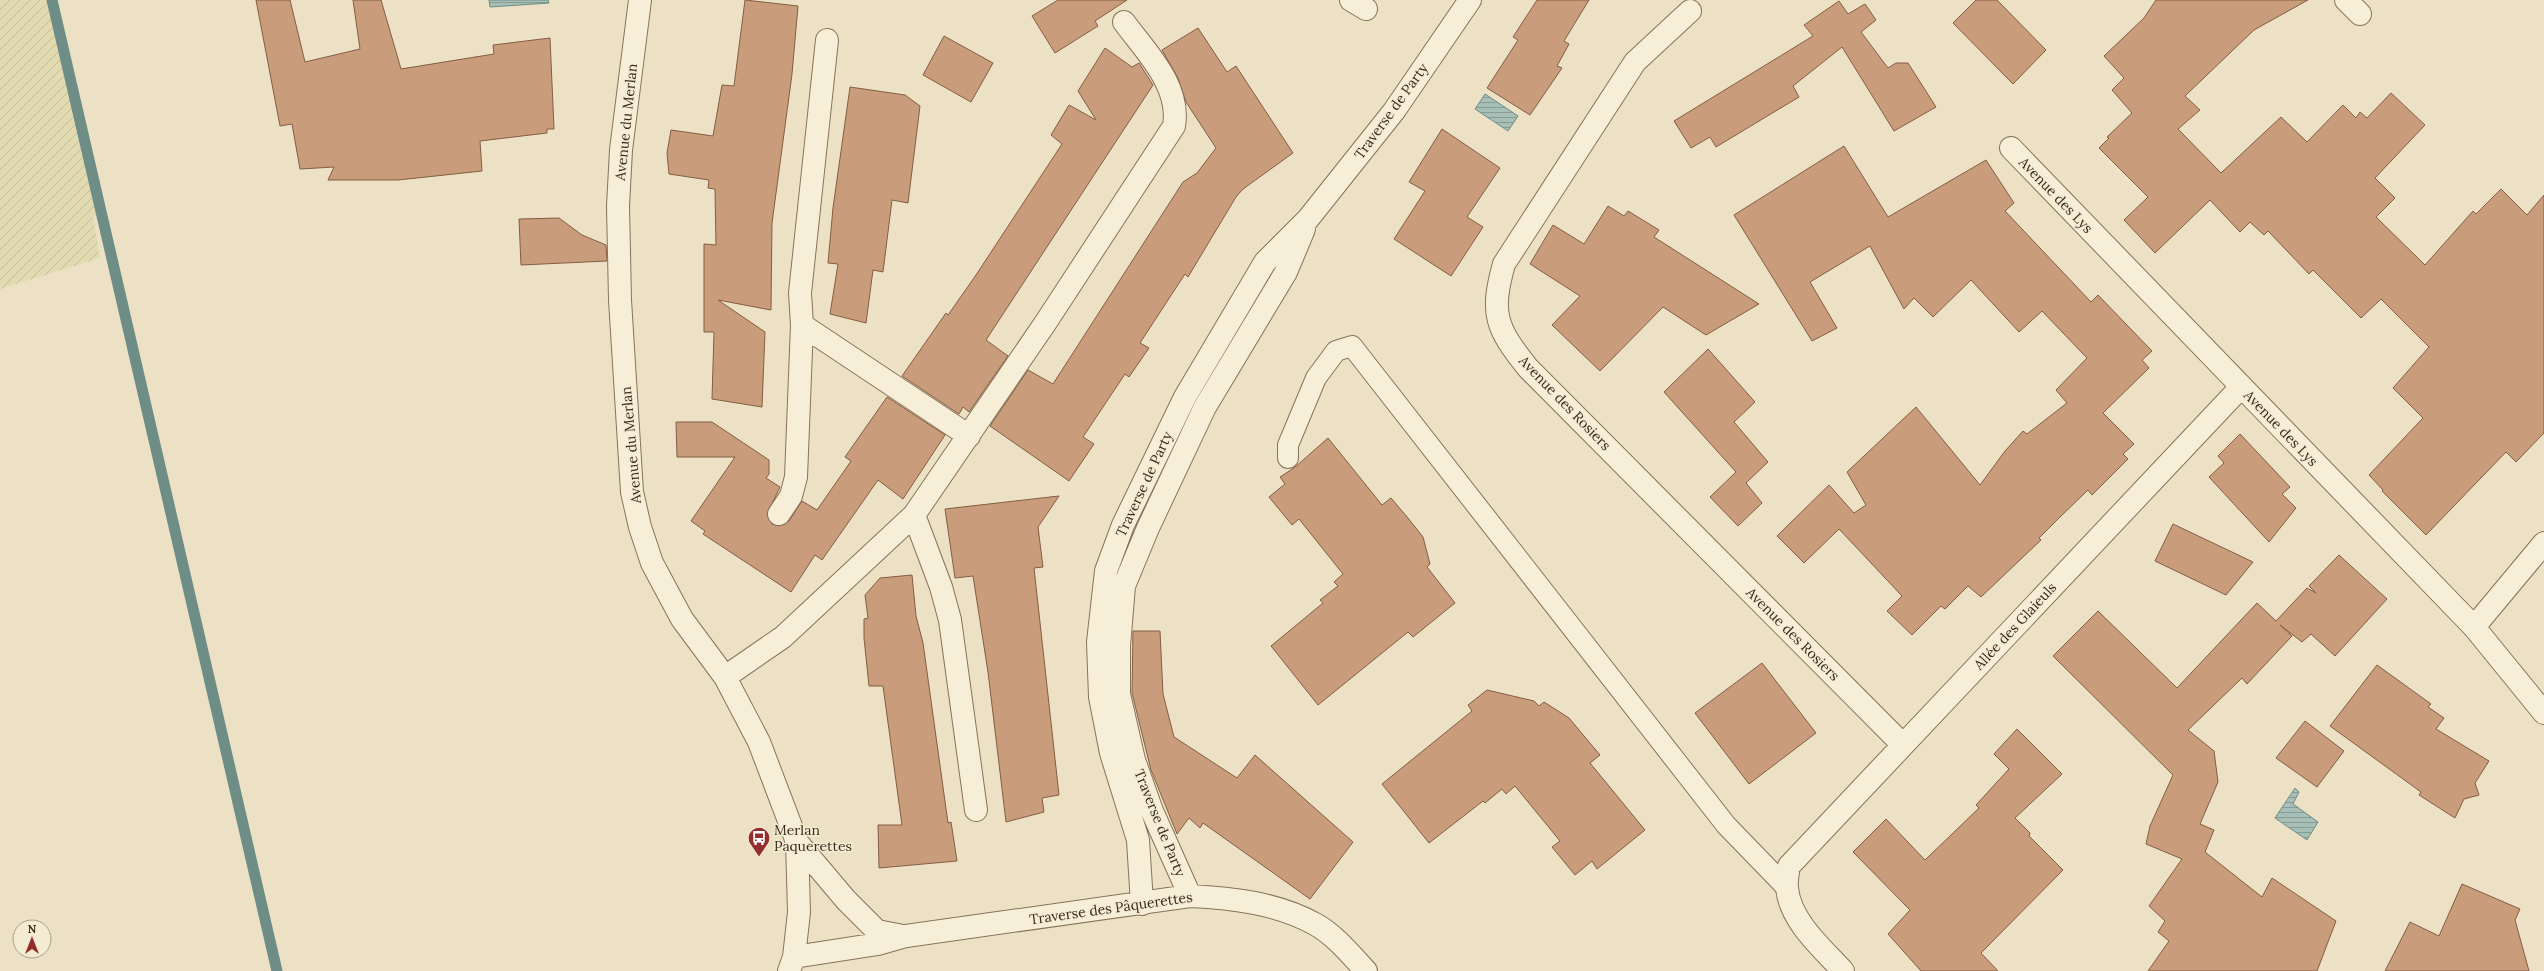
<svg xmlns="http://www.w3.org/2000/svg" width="2544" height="971" font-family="Lora,serif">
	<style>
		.farmland { fill: url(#farmland-furrows) }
		.water { fill: url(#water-rules); stroke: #6d8d86 }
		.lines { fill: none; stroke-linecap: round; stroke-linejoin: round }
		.stream { stroke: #6d8d86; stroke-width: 11 }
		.building { fill: #c99d7b; stroke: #845d42 }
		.service-casing { stroke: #86735b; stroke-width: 22 }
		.minor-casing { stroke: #86735b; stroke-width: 24 }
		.service { stroke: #f7eed7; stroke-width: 20 }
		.minor { stroke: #f7eed7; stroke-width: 22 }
		.labels { text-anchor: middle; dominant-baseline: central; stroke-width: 3; stroke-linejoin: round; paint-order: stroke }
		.street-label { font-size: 14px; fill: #372b1e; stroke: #f4ebd3 }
		.poi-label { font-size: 14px; fill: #372b1e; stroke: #f4ebd3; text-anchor: start }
	</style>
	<defs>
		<pattern id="farmland-furrows" width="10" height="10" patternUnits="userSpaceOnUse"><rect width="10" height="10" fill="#e2dbb1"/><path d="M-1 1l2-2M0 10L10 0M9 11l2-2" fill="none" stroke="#c2bc98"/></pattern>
		<pattern id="water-rules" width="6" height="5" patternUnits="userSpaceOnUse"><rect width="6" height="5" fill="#a6c0b8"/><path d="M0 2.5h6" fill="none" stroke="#889c95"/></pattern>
	</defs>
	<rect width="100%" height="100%" fill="#ece1c4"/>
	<path class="farmland" d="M0,0H51L56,9L105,210L93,216L100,258L0,289Z"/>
	<path class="water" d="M489,0H548L549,3L490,7Z
		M1485,94L1518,116L1508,131L1475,109Z
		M2295,788L2299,792L2293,804L2318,822L2307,840L2275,818Z"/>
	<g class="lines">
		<path class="stream" d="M52,0L277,971"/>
	</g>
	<path class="building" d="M256,0H290L305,62L360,49L353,0H381L401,69L494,54L493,45L550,38L554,129H547V133L480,141L482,171L398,180H328L334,167L300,169L292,124L280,126Z
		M745,0L798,6L792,74L772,223L771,310L718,300L765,332L762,407L712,399L714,332H704V244L716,245L715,189L708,188L709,180L669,174L667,153L671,130L713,136L722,85L734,86Z
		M1058,0H1127L1095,21L1098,26L1055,53L1032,16Z
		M1537,0H1589L1564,41L1569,44L1557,66L1562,68L1530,115L1487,88L1518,40L1513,37Z
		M1976,0H1997L2046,50L2013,84L1953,23Z
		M2156,0H2308L2254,30L2185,96L2200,110L2178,129L2221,173L2281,117L2307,142L2343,105L2356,118L2360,112L2367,118L2391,93L2425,125L2375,178L2395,198L2376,217L2425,265L2473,211L2476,214L2501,189L2527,215L2544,195V433L2516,462L2506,452L2426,535L2382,491L2383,490L2369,475L2423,418L2393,388L2429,347L2381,299L2361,318L2313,270L2309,274L2268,231L2264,235L2250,222L2240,232L2210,200L2155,253L2124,220L2148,197L2099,148L2109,138L2107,137L2132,113L2112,90L2124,78L2104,56L2144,18Z
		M1839,1L1848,14L1865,4L1876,20L1861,32L1888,68L1896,63H1908L1936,107L1894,131L1842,47L1793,86L1799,97L1716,147L1710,137L1691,148L1674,121L1813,36L1804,25Z
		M1198,28L1227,72L1236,66L1293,153L1243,189L1236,197L1188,277L1185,274L1140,343L1149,348L1129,377L1125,374L1083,437L1094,444L1069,481L990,426L1028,370L1053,384L1183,182L1197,173L1216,148L1186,102L1178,78L1162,50Z
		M944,36L993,63L971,102L923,75Z
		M1105,48L1132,67L1139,63L1153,85L986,340L1008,356L969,412L963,407L959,414L902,376L946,313L948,315L976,275L1062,144L1051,135L1069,105L1096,120L1078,91Z
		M850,87L905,95L920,106L908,203L892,200L883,272L873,270L866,323L830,314L838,264L828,263L833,208Z
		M1442,129L1500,168L1467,217L1483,227L1451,276L1394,239L1425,191L1409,182Z
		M1844,146L1888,217L1986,160L2014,203L2005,211L2091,302L2098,295L2152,351L2142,360L2149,368L2103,413L2134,444L2123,454L2128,459L2092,495L2088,490L2059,518L2039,538L2041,540L1981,597L1968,586L1945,609L1941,606L1912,635L1887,611L1902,596L1839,529L1804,563L1777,536L1829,485L1854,513L1866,505L1847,472L1916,407L1980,485L2005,451L2023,431L2027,434L2067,403L2056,390L2087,358L2042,311L2019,332L1971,280L1933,317L1914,298L1904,309L1870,246L1810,282L1837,328L1812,341L1734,215Z
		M1608,206L1624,216L1628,211L1659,230L1654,237L1759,304L1706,335L1663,307L1600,371L1552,325L1580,296L1530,264L1553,225L1584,244Z
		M559,218L582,235L606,245L607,261L521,265L519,219Z
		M1708,349L1755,402L1734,422L1768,462L1746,483L1762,503L1738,526L1710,497L1736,472L1664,392Z
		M887,397L945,435L903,499L878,480L822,560L815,555L791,592L703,534L705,531L691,521L735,457H677L676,422H712L769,460V474L766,478L780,487L767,514L772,524L779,526L789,521L802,501L817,510L851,461L845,457Z
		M2240,434L2290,487L2282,494L2296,508L2269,542L2209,477L2224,463L2218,456Z
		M1328,438L1382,505L1391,498L1408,518L1423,537L1430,564L1427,567L1455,603L1413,637L1408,632L1318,705L1271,646L1323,603L1320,600L1338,586L1334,582L1343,574L1299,519L1292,525L1269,497L1285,484L1280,477L1294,468Z
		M1059,496L1038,527L1043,567L1034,568L1059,795L1042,798L1044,812L1006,822L988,672L973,576L955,578L945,509Z
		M2173,524L2253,562L2226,595L2155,561Z
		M2339,555L2387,599L2335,656L2311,634L2302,642L2280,625L2292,636L2247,684L2242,678L2188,730L2214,751L2218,782L2200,824L2214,830L2205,852L2262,897L2272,878L2336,921L2317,971H2148L2169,941L2158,932L2165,921L2149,906L2182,859L2146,844L2150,826L2173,775L2053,656L2098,611L2177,688L2257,603L2276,621L2307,588L2316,593L2309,586Z
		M912,575L916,616L923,643L948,823L951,822L957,861L879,868L878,825H902L883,686H869L864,638V619L868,618L865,595L880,578Z
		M1133,631H1160L1163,694L1174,737L1237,778L1255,755L1353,842L1310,899L1203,823L1200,828L1189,818L1177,834L1151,770L1132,693Z
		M1762,663L1816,733L1749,784L1695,713Z
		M2377,665L2431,704L2428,707L2444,718L2436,729L2489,761L2475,783L2479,795L2464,799L2455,818L2419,795L2421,792L2330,726Z
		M1487,690L1534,701L1539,706L1544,702L1569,718L1600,755L1590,763L1645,830L1597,869L1592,861L1575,875L1552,847L1560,841L1515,786L1506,794L1502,789L1485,803L1483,801L1429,843L1382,784L1472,711L1468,705Z
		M2305,721L2344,751L2317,787L2276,758Z
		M2017,729L2062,774L2015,818L2030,833L2029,836L2063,870L1981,953L1998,971H1921L1888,934L1910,910L1853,852L1886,819L1925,860L1979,808L1976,805L2009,769L1994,754Z
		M2462,884L2520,909L2515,920L2529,971H2385L2410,922L2439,936Z"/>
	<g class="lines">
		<g class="service-casing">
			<path id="service" d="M1288,458V445L1316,378L1336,351L1352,346L1726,825L1787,888"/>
		</g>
		<g class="minor-casing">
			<path id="minor" d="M640,0L621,150L618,206L620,300L632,492L640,527L652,563L682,619L725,677L759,742L797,842L799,912L794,957L789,971
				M1351,0L1366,9
				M2346,0L2360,14
				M1690,11L1635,62L1504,264C1490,314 1496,328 1528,368L1903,745
				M2011,148L2474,627L2544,713
				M802,325L969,436
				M779,514L791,496L796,477L802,325L800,293L827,40
				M914,515L941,587L950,620L976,810
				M2474,627L2544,543
				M725,677L783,637L914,515L1046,322L1174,126C1181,86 1146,52 1124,22
				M797,842L846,900L877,931L903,936
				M1190,896L1152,811L1134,760L1119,694V646L1124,586L1148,528L1205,407L1286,272L1304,229
				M1142,904L1138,840L1111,753L1100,697L1098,642L1106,571L1123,525L1185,397L1265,262L1308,219L1394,111L1470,0
				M794,957L878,944L906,936L1190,896C1232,898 1277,903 1315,924C1335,935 1351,955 1366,971
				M1843,971C1822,948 1790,921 1787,888C1786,881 1788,873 1789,866L2241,387"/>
		</g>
		<use href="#service" class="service"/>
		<use href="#minor" class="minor"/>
	</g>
	<defs>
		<g id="bus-pin" transform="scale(1.15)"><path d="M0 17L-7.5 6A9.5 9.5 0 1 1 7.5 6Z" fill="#932e2d" stroke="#f4ebd3"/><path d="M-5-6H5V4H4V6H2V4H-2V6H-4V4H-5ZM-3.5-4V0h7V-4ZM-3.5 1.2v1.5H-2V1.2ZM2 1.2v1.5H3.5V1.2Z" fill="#fff"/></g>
	</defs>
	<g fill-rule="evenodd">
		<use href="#bus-pin" x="759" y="838"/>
	</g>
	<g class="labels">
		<g class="street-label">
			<text transform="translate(1391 111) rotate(-54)">Traverse de Party</text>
			<text transform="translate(626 122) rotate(-84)">Avenue du Merlan</text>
			<text transform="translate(2056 195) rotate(46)">Avenue des Lys</text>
			<text transform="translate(1565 403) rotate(46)">Avenue des Rosiers</text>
			<text transform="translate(2281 428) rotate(46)">Avenue des Lys</text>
			<text transform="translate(631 445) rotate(-95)">Avenue du Merlan</text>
			<text transform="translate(1144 484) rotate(-65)">Traverse de Party</text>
			<text transform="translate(2015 626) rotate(-47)">Allée des Glaieuls</text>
			<text transform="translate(1793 634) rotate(45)">Avenue des Rosiers</text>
			<text transform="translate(1160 823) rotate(68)">Traverse de Party</text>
			<text transform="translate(1111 908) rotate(-8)">Traverse des Pâquerettes</text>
		</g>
		<g class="poi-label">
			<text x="774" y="830">Merlan<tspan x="774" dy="16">Paquerettes</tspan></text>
		</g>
	</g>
	<g transform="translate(32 939)"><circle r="19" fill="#f4ebd3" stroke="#a89e8b"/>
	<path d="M0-3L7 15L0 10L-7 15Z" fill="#932e2d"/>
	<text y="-6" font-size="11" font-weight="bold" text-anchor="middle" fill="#372b1e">N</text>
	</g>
</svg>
